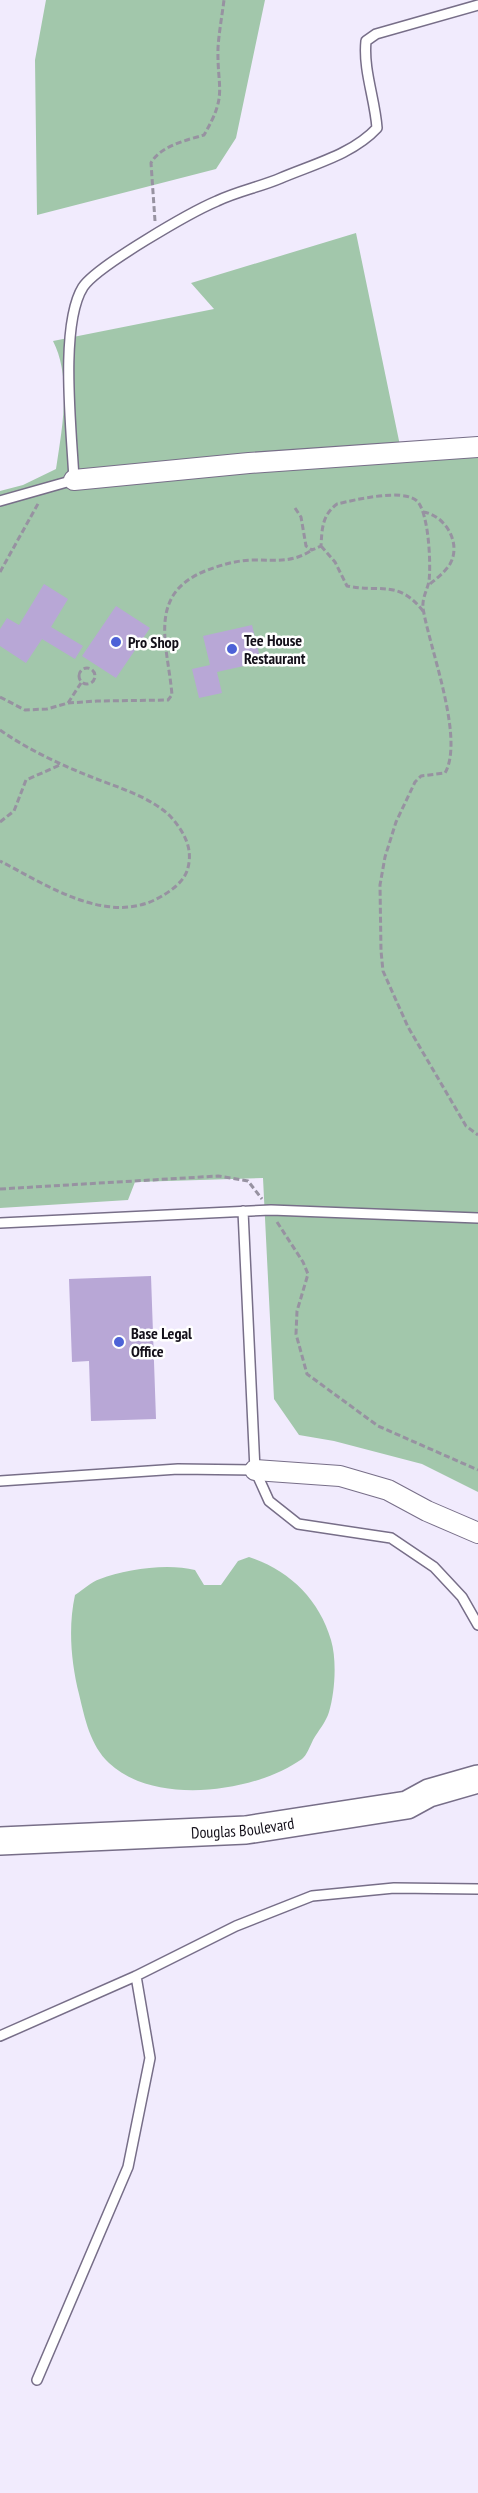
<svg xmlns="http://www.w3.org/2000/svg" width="478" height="2493" font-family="'PT Sans Narrow',sans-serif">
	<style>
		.green { fill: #a2c7ab }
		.building { fill: #b8a7d6 }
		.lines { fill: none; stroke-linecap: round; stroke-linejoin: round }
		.lane-casing { stroke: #776e88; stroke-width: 12 }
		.street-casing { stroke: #776e88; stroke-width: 22 }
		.secondary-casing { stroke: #776e88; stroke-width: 30 }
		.path { stroke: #9792a1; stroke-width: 3; stroke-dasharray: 6 3; stroke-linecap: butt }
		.lane { stroke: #fff; stroke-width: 9 }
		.street { stroke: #fff; stroke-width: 20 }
		.secondary { stroke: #fff; stroke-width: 27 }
		.poi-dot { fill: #4d62d7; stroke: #fff; stroke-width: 2 }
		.labels { text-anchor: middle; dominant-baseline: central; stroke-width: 5; stroke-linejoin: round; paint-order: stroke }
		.poi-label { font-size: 16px; font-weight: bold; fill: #14101a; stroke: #fff; text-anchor: start }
		.street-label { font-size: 16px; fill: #14101a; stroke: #fff }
	</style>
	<rect width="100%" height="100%" fill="#f1ebfd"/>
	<path class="green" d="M46,0H265L236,138L216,169L37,215L35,60Z
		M356,233L403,460L478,455V1492L422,1464L334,1441L299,1435L274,1399L263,1178L135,1182L128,1200L0,1208V491L23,485L56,469C62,429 72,378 53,341L214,309L191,283Z
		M249,1557C289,1570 319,1599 331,1640C337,1660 335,1692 329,1712C326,1722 318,1731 313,1740C310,1746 307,1755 302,1759C254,1793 154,1806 109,1763C90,1745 85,1719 79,1694C71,1662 68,1627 75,1595C83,1590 91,1582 100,1579C125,1569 168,1563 195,1570L204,1585H221L238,1561Z"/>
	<path class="building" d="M44,584L68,599L51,627L83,646L75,659L42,639L26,663L0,646V629L7,618L19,625Z
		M116,606L150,628L116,678L82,656Z
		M252,625L261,662L217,672L222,693L199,698L192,669L210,665L203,636Z
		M151,1276L156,1419L91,1421L89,1361L72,1362L69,1279Z"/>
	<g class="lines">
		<g class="lane-casing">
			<path id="lane" d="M0,501L74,480C72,434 59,325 83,287C97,266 191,212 217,201C238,191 260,187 281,178C314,164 353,154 377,128C375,99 363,70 366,41L376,34L478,5
				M243,1211L255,1470L269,1501L298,1524L391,1538L434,1567L462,1597L478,1625
				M0,1223L271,1210L478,1218
				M0,1481L178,1469L255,1470
				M0,2036L136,1976L236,1926L312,1896L394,1888L478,1889
				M37,2380L128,2167L150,2058L136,1976"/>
		</g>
		<g class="street-casing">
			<path id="street" d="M74,480L249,463L478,447
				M255,1470L340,1476L388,1490L427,1511L478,1533"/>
		</g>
		<g class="secondary-casing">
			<g id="secondary">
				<path id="s1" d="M0,1841L246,1830L407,1805L429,1793L478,1779"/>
			</g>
		</g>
		<path class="path" d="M155,221L151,163C160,146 187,140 204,135C228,94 217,90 218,48C219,32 222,16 224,0
			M295,508L301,517L306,546L312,550L321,546C322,529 322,515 337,504C354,500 403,488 417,501C429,513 431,565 429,581C427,591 422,598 423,608C429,647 465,738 445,773L421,776L415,782L396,822L385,857L380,885L381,951L383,971L408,1027L466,1126L478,1135
			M423,512C445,515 462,543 450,564C445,572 437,578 430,584
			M321,546L335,562L347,586C380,593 398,579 423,611
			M0,572L39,502
			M79 676a8 8 0 1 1 16 0a8 8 0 1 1-16 0Z
			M0,697L25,710L47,709L68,703L97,701L168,700L172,695C168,646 146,595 205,571C221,565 237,560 254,560C276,560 293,563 312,550
			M68,703L81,683
			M0,730C27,749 59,764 89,776C116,787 150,796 171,817C185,833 194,850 187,871C183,882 172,890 162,896C109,928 47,885 0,861
			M0,822L14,811L26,780L60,765
			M0,1189L218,1176L248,1181L262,1199
			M277,1222L303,1262L308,1274L297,1311L296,1334L307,1374L378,1426L478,1470"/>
		<use href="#lane" class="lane"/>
		<use href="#street" class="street"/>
		<use href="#secondary" class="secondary"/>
	</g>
	<g class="poi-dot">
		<circle cx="116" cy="642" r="6"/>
		<circle cx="232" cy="649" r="6"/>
		<circle cx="119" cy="1342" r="6"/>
	</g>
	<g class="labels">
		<g class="poi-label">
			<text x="244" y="640">Tee House<tspan x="244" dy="18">Restaurant</tspan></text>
			<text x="128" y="642">Pro Shop</text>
			<text x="131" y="1333">Base Legal<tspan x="131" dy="18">Office</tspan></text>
		</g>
		<g class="street-label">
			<text stroke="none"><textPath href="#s1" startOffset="243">Douglas Boulevard</textPath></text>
		</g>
	</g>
</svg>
